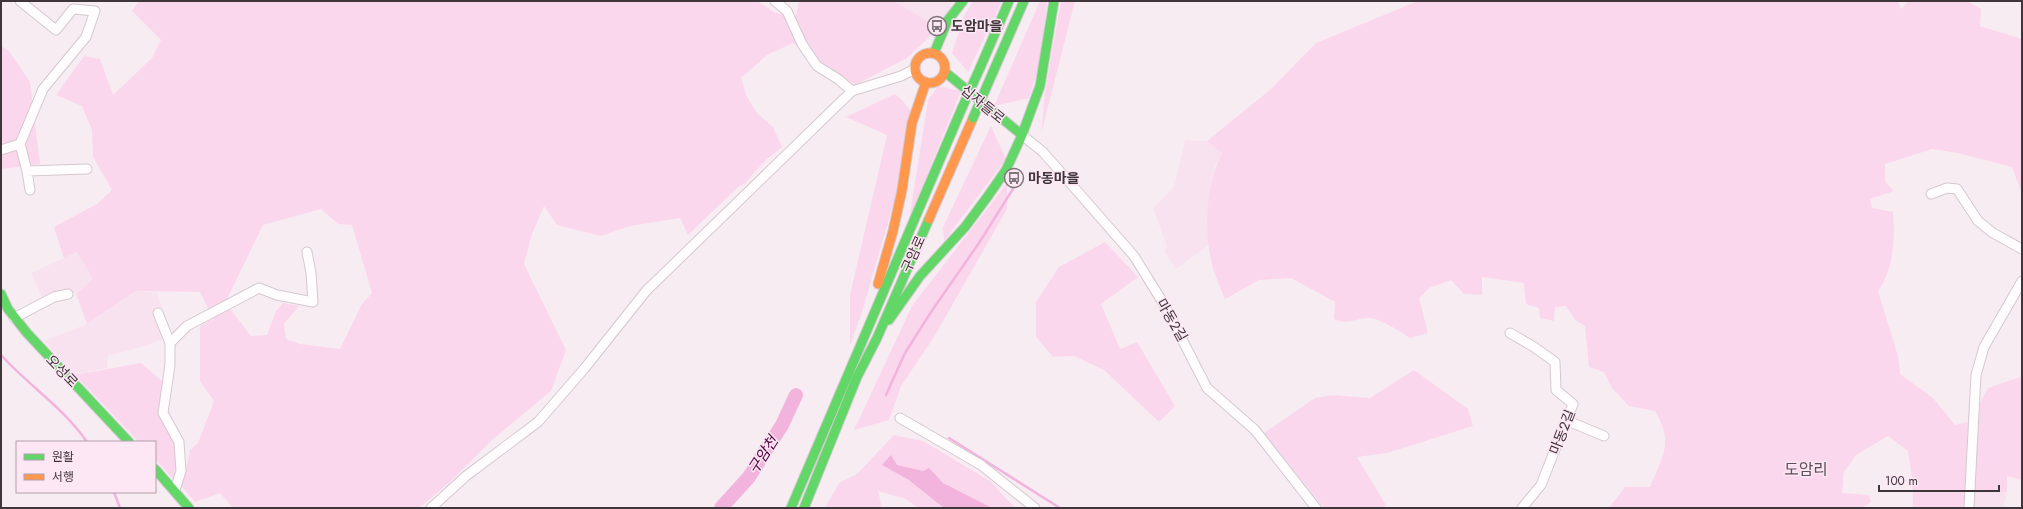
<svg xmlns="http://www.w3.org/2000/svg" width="2023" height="509" font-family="Jost,'Noto Sans KR',sans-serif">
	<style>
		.built { fill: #f8e2ef }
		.green { fill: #fad7ed }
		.water { fill: #f2b3dd }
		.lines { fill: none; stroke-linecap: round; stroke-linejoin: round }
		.stream { stroke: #f2b3dd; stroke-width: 2.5 }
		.river { stroke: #f2b3dd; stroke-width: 14 }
		.street-casing { stroke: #d3c9cf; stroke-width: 11 }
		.fast-casing { stroke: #d3c9cf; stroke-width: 11 }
		.slow-casing { stroke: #d3c9cf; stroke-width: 11 }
		.street { stroke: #fefcfd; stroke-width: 9 }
		.fast { stroke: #63d668; stroke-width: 9 }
		.slow { stroke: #ff974d; stroke-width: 9 }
		.fast-bridge-casing { stroke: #d2ccd0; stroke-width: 11; stroke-linecap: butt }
		.fast-bridge { stroke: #63d668; stroke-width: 9 }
		.labels { text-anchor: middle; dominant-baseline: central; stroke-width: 3; stroke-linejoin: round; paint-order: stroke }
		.poi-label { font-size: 14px; font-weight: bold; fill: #3f363b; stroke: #fde7f4; text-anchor: start }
		.street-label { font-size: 14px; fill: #3f363b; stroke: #fde7f4 }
		.water-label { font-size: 15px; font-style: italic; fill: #4f023e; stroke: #fde7f4 }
		.quarter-label { font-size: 16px; fill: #604e59; stroke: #fde7f4 }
	</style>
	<rect width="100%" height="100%" fill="#f8ecf3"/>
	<path class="built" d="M894,1H954L939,28Z
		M1185,140L1207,141L1222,153L1215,167L1210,201L1208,234L1209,245L1176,269L1164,251L1167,246L1153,208L1174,187Z
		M77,252L93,279L76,294L75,292L43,300L31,273Z
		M135,291L157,293L171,336L148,345L108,356L107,368L75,375L44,341L87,324Z
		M2007,492L2003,508H1973L1974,493Z"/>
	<path class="green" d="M139,1H757L775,13L796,16L799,1H894L939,28L907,58L855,85L793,43L767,55L741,78L747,97L757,113L773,127L782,147L767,159L744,184L738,187L688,235L680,218L630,226L601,236L557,225L544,206L532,234L524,264L566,350L551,391L491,441L449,483L419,508H233L220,493L195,502L182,487L190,450L198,443L214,401L200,381V326L211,320L228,306L251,336L267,335L276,311L283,303L299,306L284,324L286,339L300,344L340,349L362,304L372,293L352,225L338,224L321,209L263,225L226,301L210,312L200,292L135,291L87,324L76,294L93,279L77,252L64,258L54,227L97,204L112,190L93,157L92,130L82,106L56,95L84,56L100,59L113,95L152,58L161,40L132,11Z
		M973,1H1002L968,72L952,53L964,16Z
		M1040,1H1047L1041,59L1029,98L994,106Z
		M1061,1H1075L1041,134L1045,92Z
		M1418,1H1898L1901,9L1909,1H1967L1981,9L1980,26L2022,39V194L2012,167L1958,153L1932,149L1885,164V182L1894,191L1870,199L1872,208L1893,212C1895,238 1894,269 1878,291L1898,356L1900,374L1933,398L1955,425L1968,422L1964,508H1913L1912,477L1908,451L1888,436L1856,455L1844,472L1842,493L1869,495L1871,502L1862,508H1609L1625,487H1650C1663,455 1674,443 1655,411L1629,406L1612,388L1604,372L1589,367L1585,326L1575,320L1566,306L1555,307L1554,321L1540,318L1539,308L1526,304L1524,283L1482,277V295L1464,294L1451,280L1429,288L1419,298L1428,333L1410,338C1401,332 1382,320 1371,318C1356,317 1349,326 1334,319L1335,302L1291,278L1259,280L1225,299C1221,289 1216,278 1213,268C1203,233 1206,185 1222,153L1207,141L1271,89L1316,43Z
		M1,46L9,51L30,82L40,164L1,169Z
		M938,86L961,91L909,220L928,100Z
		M895,94L902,100L911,111L896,195L861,315L850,345V295L887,135L846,117Z
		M991,126L1006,159L944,241L943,227Z
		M1007,183V209L934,337L901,386L889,420L854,430L912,306Z
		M1105,242L1138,277L1101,304L1120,349L1137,342L1175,406L1159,422L1104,370L1074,356L1053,357L1036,337V302L1059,267Z
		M141,363L162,381L160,416L175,444L176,464L173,479L155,459V442H139L75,375Z
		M1414,370L1468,409L1473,426L1387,453L1357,457L1386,505L1383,508H1324L1264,433L1315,398L1332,395L1370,398Z
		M2020,377L2022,380V480L2007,476V492L1974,493L1980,403L1988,388Z
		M894,435L923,441L990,481L1015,508H918L906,499L878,491L882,508H825L839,483L857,474Z"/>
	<path class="water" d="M891,455L897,465L923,471L929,468L943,483L992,508H944L909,480L882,465Z"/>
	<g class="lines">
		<path class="stream" d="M1,355C28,385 64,408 87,442
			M886,395L905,353L931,312L979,243L1016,184
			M949,438L1060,508
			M114,492L120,508"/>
		<path class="river" d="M721,508L749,477L782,425L796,395"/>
		<g class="street-casing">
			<path id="street" d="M775,1L787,11L802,44L817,66L838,79L852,91
				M1022,135L1043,152L1134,256L1165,306L1207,388L1255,430L1316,508
				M20,144L27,171L30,190
				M1,150L20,144L43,89L86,37L95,11L73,9L56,30L20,1
				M27,171L87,169
				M1931,194L1947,188L1957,189L1978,221L1993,233L2022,249
				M158,313L170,343V365L163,413L179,442L181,471L175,490
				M14,318L54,297L68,294
				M1510,333L1534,347L1555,362L1556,390L1573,404L1541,485L1522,508
				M170,343L187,326L259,288L277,295L313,302L311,273L307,252
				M900,418L981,465L1035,508
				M1568,421L1604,436
				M431,508L466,476L538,422L584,369L646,291L852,91L901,76L915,69
				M1969,508L1976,375L1984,347L2022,281"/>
		</g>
		<g class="fast-casing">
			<path id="fast" d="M934,53L948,20L963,1
				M980,68L1009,1
				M993,72L1024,1
				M1022,135L1040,86L1054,1
				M1,294L8,309L27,333L129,442
				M889,320L920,276L965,227L988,196L1006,170L1022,135L945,72
				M155,469L189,508
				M791,508L962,108
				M804,508L857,377L877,338L929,219"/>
		</g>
		<g class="slow-casing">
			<path id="slow" d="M915 68a15 15 0 1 1 30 0a15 15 0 1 1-30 0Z
				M929,219L973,118
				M878,284L893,231L902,190L912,123L926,82"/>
		</g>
		<use href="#street" class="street"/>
		<use href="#fast" class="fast"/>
		<use href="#slow" class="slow"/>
		<g class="fast-bridge-casing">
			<path id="fast-bridge" d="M962,108L980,68
				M973,118L993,72"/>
		</g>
		<use href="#fast-bridge" class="fast-bridge"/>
	</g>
	<defs>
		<g id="bus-ring" transform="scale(1)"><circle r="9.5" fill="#fde7f4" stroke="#80767b" stroke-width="1.5"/><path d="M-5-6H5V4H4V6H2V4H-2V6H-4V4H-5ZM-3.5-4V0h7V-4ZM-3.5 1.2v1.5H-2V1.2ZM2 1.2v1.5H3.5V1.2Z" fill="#80767b"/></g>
	</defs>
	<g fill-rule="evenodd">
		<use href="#bus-ring" x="937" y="26"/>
		<use href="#bus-ring" x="1014" y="178"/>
	</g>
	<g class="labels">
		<g class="poi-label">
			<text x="951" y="26">도암마을</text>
			<text x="1028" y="178">마동마을</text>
		</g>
		<g class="street-label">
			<text transform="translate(983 104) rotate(39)">십자들로</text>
			<text transform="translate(913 254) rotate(-66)">구암로</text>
			<text transform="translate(1172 320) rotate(60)">마동2길</text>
			<text transform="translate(62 371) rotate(46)">오성로</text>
			<text transform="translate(1562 432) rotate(-69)">마동2길</text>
		</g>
		<g class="water-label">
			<text transform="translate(763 455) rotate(-57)">구암천</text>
		</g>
		<g class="quarter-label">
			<text x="1806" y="469">도암리</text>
		</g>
	</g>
	<rect width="2023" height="509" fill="none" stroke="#3f363b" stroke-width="4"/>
	<rect x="16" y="441" width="140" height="52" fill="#fde7f4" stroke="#b1a0aa"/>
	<rect x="24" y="454" width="20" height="6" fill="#63d668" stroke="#b1a0aa"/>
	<text x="52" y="461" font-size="12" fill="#3f363b">원활</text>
	<rect x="24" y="474" width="20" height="6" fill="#ff974d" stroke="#b1a0aa"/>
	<text x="52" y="481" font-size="12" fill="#3f363b">서행</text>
	<path d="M1879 485v6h120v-6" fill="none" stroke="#3f363b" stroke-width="2"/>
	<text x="1885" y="485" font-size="12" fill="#3f363b" stroke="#fde7f4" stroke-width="3" paint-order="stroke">100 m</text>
</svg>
